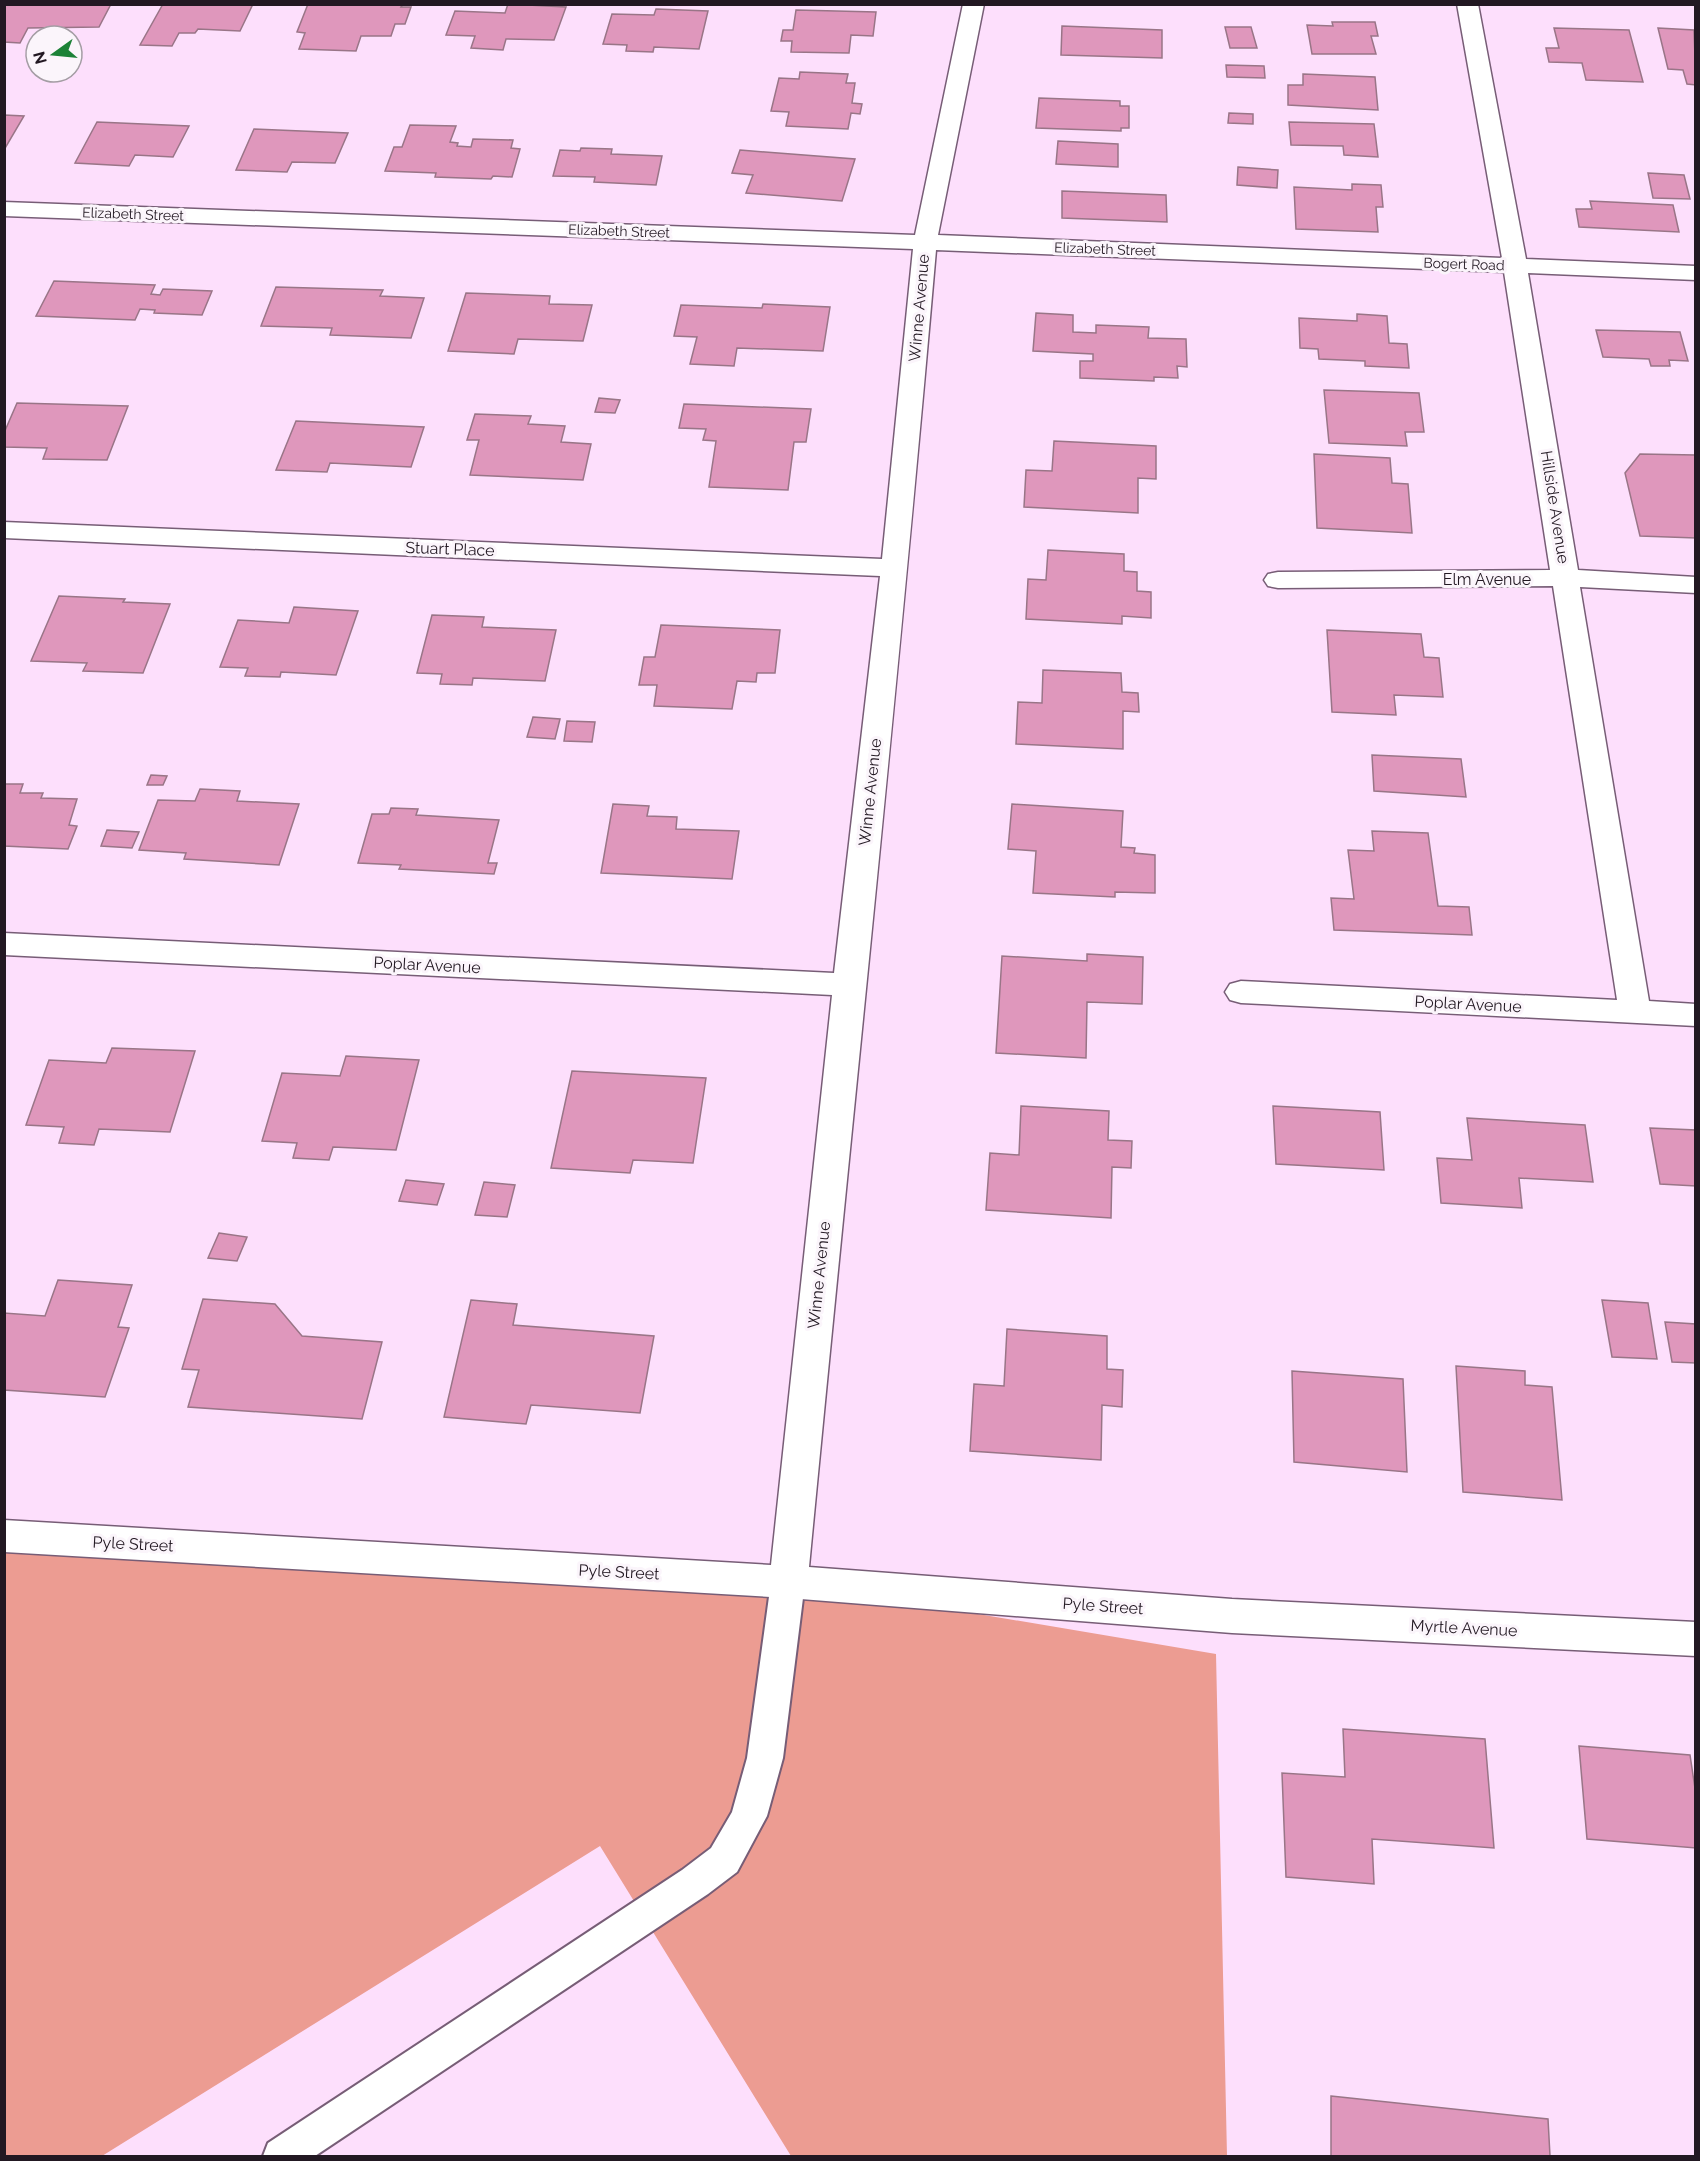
<svg xmlns="http://www.w3.org/2000/svg" width="1700" height="2161" font-family="Raleway,sans-serif">
	<style>
		.forest { fill: #ec9c92 }
		.building { fill: #df97bc; stroke: #997587; stroke-width: 1.5 }
		.lines { fill: none; stroke-linecap: round; stroke-linejoin: round }
		.lane-casing { stroke: #775d76; stroke-width: 4 }
		.street-casing { stroke: #775d76; stroke-width: 3 }
		.lane { fill: #fff; fill-rule: evenodd }
		.street { fill: #fff; fill-rule: evenodd }
		.labels { text-anchor: middle; dominant-baseline: central; stroke-width: 6; stroke-linejoin: round; paint-order: stroke }
		.far-street-label { font-size: 14px; fill: #221822; stroke: #fbf5fb }
		.street-label { font-size: 16px; fill: #221822; stroke: #fbf5fb }
	</style>
	<rect width="100%" height="100%" fill="#fddffc"/>
	<path class="forest" d="M4,1536L788,1582L1216,1654L1227,2156H791L600,1846L102,2156H5Z"/>
	<path class="building" d="M4,4H111L99,27L28,28L20,43L4,42Z
		M163,4H253L240,31L198,29L195,33H179L172,46L140,45Z
		M308,4H403L401,7H411L405,24H395L391,36H361L356,51L299,49L305,33L297,32Z
		M508,4L566,7L554,40L506,39L503,50L471,48L475,36L446,35L455,11L505,13Z
		M656,9L708,11L699,49L654,47L653,52L626,51L627,45L603,44L612,14L654,15Z
		M796,10L876,12L873,36L851,35L849,53L791,52L792,41H781L783,30H793Z
		M1332,22H1375L1378,36H1371L1376,54H1312L1307,25L1333,26Z
		M1062,26L1162,30V58L1061,55Z
		M1225,27H1251L1257,48H1230Z
		M1554,28L1629,30L1643,82L1586,80L1582,63L1549,62L1546,48H1559Z
		M1658,28L1694,30L1696,85L1687,84L1683,70L1668,69Z
		M1226,65L1264,66L1265,78L1227,77Z
		M800,72L848,74L846,83H855L852,103L862,104L860,114L851,113L848,129L786,126L789,112L771,111L779,78L799,79Z
		M1303,74L1375,77L1378,110L1288,105V85H1303Z
		M1039,98L1120,101V106H1129V128H1121V131L1036,128Z
		M1229,113L1253,114V124L1228,123Z
		M4,115L24,116L4,150Z
		M97,122L189,126L173,157L135,155L129,166L75,163Z
		M1289,122L1374,124L1378,157L1344,155L1343,146L1291,145Z
		M410,125L456,126L450,142L458,143L457,146L471,147L473,139L513,140L511,148L520,149L512,177L493,176L491,179L435,177L436,173L385,171L394,147H402Z
		M254,129L348,133L335,163L292,162L287,172L236,170Z
		M1058,141L1118,144V167L1056,164Z
		M581,148L612,149L611,154L662,156L656,185L594,182L595,177L553,176L560,150L580,151Z
		M740,150L855,159L842,201L746,193L753,175L732,173Z
		M1238,167L1278,170L1277,188L1237,185Z
		M1648,173L1684,175L1690,199L1653,198Z
		M1352,184L1381,185L1383,207H1376L1378,232L1296,229L1294,187L1352,190Z
		M1062,191L1166,195L1167,222L1062,218Z
		M1590,201L1673,205L1679,232L1579,227L1576,209H1592Z
		M54,281L155,285L151,294L160,295L163,289L212,291L202,315L154,313L155,310L140,309L135,320L36,316Z
		M276,287L383,290L380,296L424,298L411,338L330,335L332,328L261,326Z
		M466,293L550,296L549,304L592,305L583,341L518,339L514,354L448,351Z
		M763,304L830,307L823,351L737,348L734,366L690,364L697,337L674,336L681,305L762,308Z
		M1036,313L1073,315V332L1096,333V325L1149,327L1148,338L1186,339L1187,367L1177,366L1178,378L1154,377V381L1080,378V361H1093V354L1033,351Z
		M1357,314L1387,316L1389,343L1407,344L1409,368L1365,366V361L1319,359L1318,349L1300,348L1299,318L1357,321Z
		M1596,330L1680,332L1688,361L1669,360L1670,366H1651L1649,359L1603,357Z
		M1324,390L1419,393L1424,432H1405L1407,446L1329,443Z
		M599,398L620,400L615,413L595,412Z
		M17,403L128,406L107,460L43,459L47,448L4,447V433Z
		M684,404L811,409L806,442H794L788,490L709,487L716,441L703,440L706,429L679,428Z
		M475,414L531,416L528,424L565,426L561,442L591,444L583,480L470,475L479,440H467Z
		M296,421L424,427L411,467L330,463L327,472L276,470Z
		M1054,441L1156,446V479L1138,478V513L1024,507L1026,470L1052,471Z
		M1314,454L1390,458L1392,483L1408,484L1412,533L1317,528Z
		M1640,454L1696,455V538L1640,536L1625,473Z
		M1048,550L1124,554V571L1137,572V591L1151,592V618L1122,616V624L1026,619L1028,579L1046,580Z
		M59,596L125,599L123,602L170,604L143,673L83,671L87,663L31,661Z
		M294,607L358,611L336,675L281,672L280,677L245,676L248,668L220,667L238,620L289,623Z
		M432,615L484,617L482,627L556,630L545,681L473,678L472,685L440,684L442,674L417,673Z
		M661,625L780,630L775,673H757L756,682L737,681L732,709L654,706L657,685H639L644,657H655Z
		M1327,630L1421,634L1424,657L1439,658L1443,697L1394,695L1396,715L1332,712Z
		M1043,670L1121,673L1122,692L1138,693L1139,712L1123,711V749L1016,744L1018,702L1042,703Z
		M533,717L560,719L555,739L527,737Z
		M567,721L595,722L592,742L564,741Z
		M1372,755L1461,759L1466,797L1374,791Z
		M151,775L167,776L163,785H147Z
		M4,784H23L20,793H43L41,798L77,799L69,825L77,826L68,849L4,846Z
		M200,789L240,791L237,801L299,804L279,865L184,859L186,853L139,850L158,800L195,801Z
		M613,804L649,806L647,816L677,817L676,829L739,831L732,879L601,873Z
		M1012,804L1123,811L1121,847L1135,848L1134,853L1155,855V893L1115,892V897L1033,893L1036,851L1008,849Z
		M391,808L418,809L416,815L499,820L488,863H497L494,874L399,869L401,865L358,863L372,814H389Z
		M107,830L139,832L132,848L101,846Z
		M1372,831L1428,833L1438,906L1469,907L1472,935L1334,930L1331,898L1354,899L1348,850L1374,851Z
		M1087,954L1143,957L1142,1004L1087,1002L1086,1058L996,1053L1002,956L1087,961Z
		M112,1048L195,1051L170,1132L99,1129L94,1145L59,1143L64,1127L26,1125L49,1060L106,1063Z
		M346,1056L419,1060L396,1150L333,1147L329,1160L293,1158L297,1143L262,1141L282,1073L340,1076Z
		M572,1071L706,1078L693,1163L633,1160L630,1173L551,1168Z
		M1021,1106L1109,1111L1108,1140L1132,1141L1131,1168L1112,1167L1111,1218L986,1210L990,1153L1019,1155Z
		M1273,1106L1380,1112L1384,1170L1276,1164Z
		M1467,1118L1585,1125L1593,1182L1519,1178L1522,1208L1441,1203L1437,1158L1472,1160Z
		M1650,1128L1696,1130V1186L1660,1184Z
		M406,1180L444,1184L437,1205L399,1201Z
		M484,1182L515,1185L507,1217L475,1215Z
		M219,1233L247,1237L237,1261L208,1258Z
		M58,1280L132,1285L118,1327L129,1328L105,1397L4,1390V1313L45,1316Z
		M203,1299L275,1304L302,1336L382,1342L362,1419L188,1407L199,1370L182,1369Z
		M471,1300L517,1304L513,1325L654,1336L640,1413L531,1405L526,1424L444,1417Z
		M1602,1300L1648,1303L1657,1359L1612,1357Z
		M1665,1322L1696,1324V1363L1672,1362Z
		M1007,1329L1107,1336V1369L1123,1370L1122,1407L1102,1405L1101,1460L970,1451L974,1384L1004,1386Z
		M1456,1366L1525,1371V1385L1552,1387L1562,1500L1463,1492Z
		M1292,1371L1403,1379L1407,1472L1294,1462Z
		M1343,1729L1485,1739L1494,1848L1372,1839L1374,1884L1286,1877L1282,1773L1345,1777Z
		M1579,1746L1690,1755L1696,1795V1848L1587,1839Z
		M1331,2096L1548,2119L1550,2156H1331Z"/>
	<g class="lines">
		<g class="lane-casing">
			<path id="lane" d="M788,1568L800,1572L805,1582L783,1758L767,1816L737,1872L708,1894L315,2156H263L268,2143L682,1870L711,1848L732,1812L747,1758L771,1582L776,1572Z"/>
		</g>
		<g class="street-casing">
			<path id="street" d="M963,4H984L938,235L1502,258L1457,4H1478L1526,259L1696,266V280L1528,273L1578,570L1696,577V593L1580,587L1649,1001L1696,1004V1026L1241,1003L1230,1000L1225,992L1230,984L1241,981L1617,1000L1553,586L1278,588L1268,586L1264,580L1268,574L1278,572L1550,570L1504,272L936,250C898,689 851,1128 809,1567L1232,1599L1696,1622V1656L1232,1633L788,1598L4,1552V1520L771,1565L832,995L4,955V933L834,973L880,576L4,538V522L882,559L913,249L4,216V202L915,235Z"/>
		</g>
		<use href="#lane" class="lane"/>
		<use href="#street" class="street"/>
	</g>
	<g class="labels">
		<g class="far-street-label">
			<text transform="translate(133 214) rotate(2)">Elizabeth Street</text>
			<text transform="translate(619 231) rotate(2)">Elizabeth Street</text>
			<text transform="translate(1105 249) rotate(2)">Elizabeth Street</text>
			<text transform="translate(1464 264) rotate(2)">Bogert Road</text>
		</g>
		<g class="street-label">
			<text transform="translate(919 308) rotate(-85)">Winne Avenue</text>
			<text transform="translate(1555 507) rotate(81)">Hillside Avenue</text>
			<text transform="translate(450 549) rotate(2)">Stuart Place</text>
			<text x="1487" y="579">Elm Avenue</text>
			<text transform="translate(870 792) rotate(-84)">Winne Avenue</text>
			<text transform="translate(427 965) rotate(3)">Poplar Avenue</text>
			<text transform="translate(1468 1004) rotate(3)">Poplar Avenue</text>
			<text transform="translate(819 1275) rotate(-84)">Winne Avenue</text>
			<text transform="translate(133 1544) rotate(3)">Pyle Street</text>
			<text transform="translate(619 1572) rotate(3)">Pyle Street</text>
			<text transform="translate(1103 1606) rotate(4)">Pyle Street</text>
			<text transform="translate(1464 1628) rotate(3)">Myrtle Avenue</text>
		</g>
	</g>
	<rect width="1700" height="2161" fill="none" stroke="#221822" stroke-width="12"/>
	<g transform="translate(54 54) rotate(255)"><circle r="28" fill="#fbf5fb" stroke="#a49da4" stroke-width="1.5"/>
	<path d="M0-4.5L10 22L0 15L-10 22Z" fill="#1c8237"/>
	<text y="-9" font-size="16" font-weight="bold" text-anchor="middle" fill="#221822">N</text>
	</g>
</svg>
